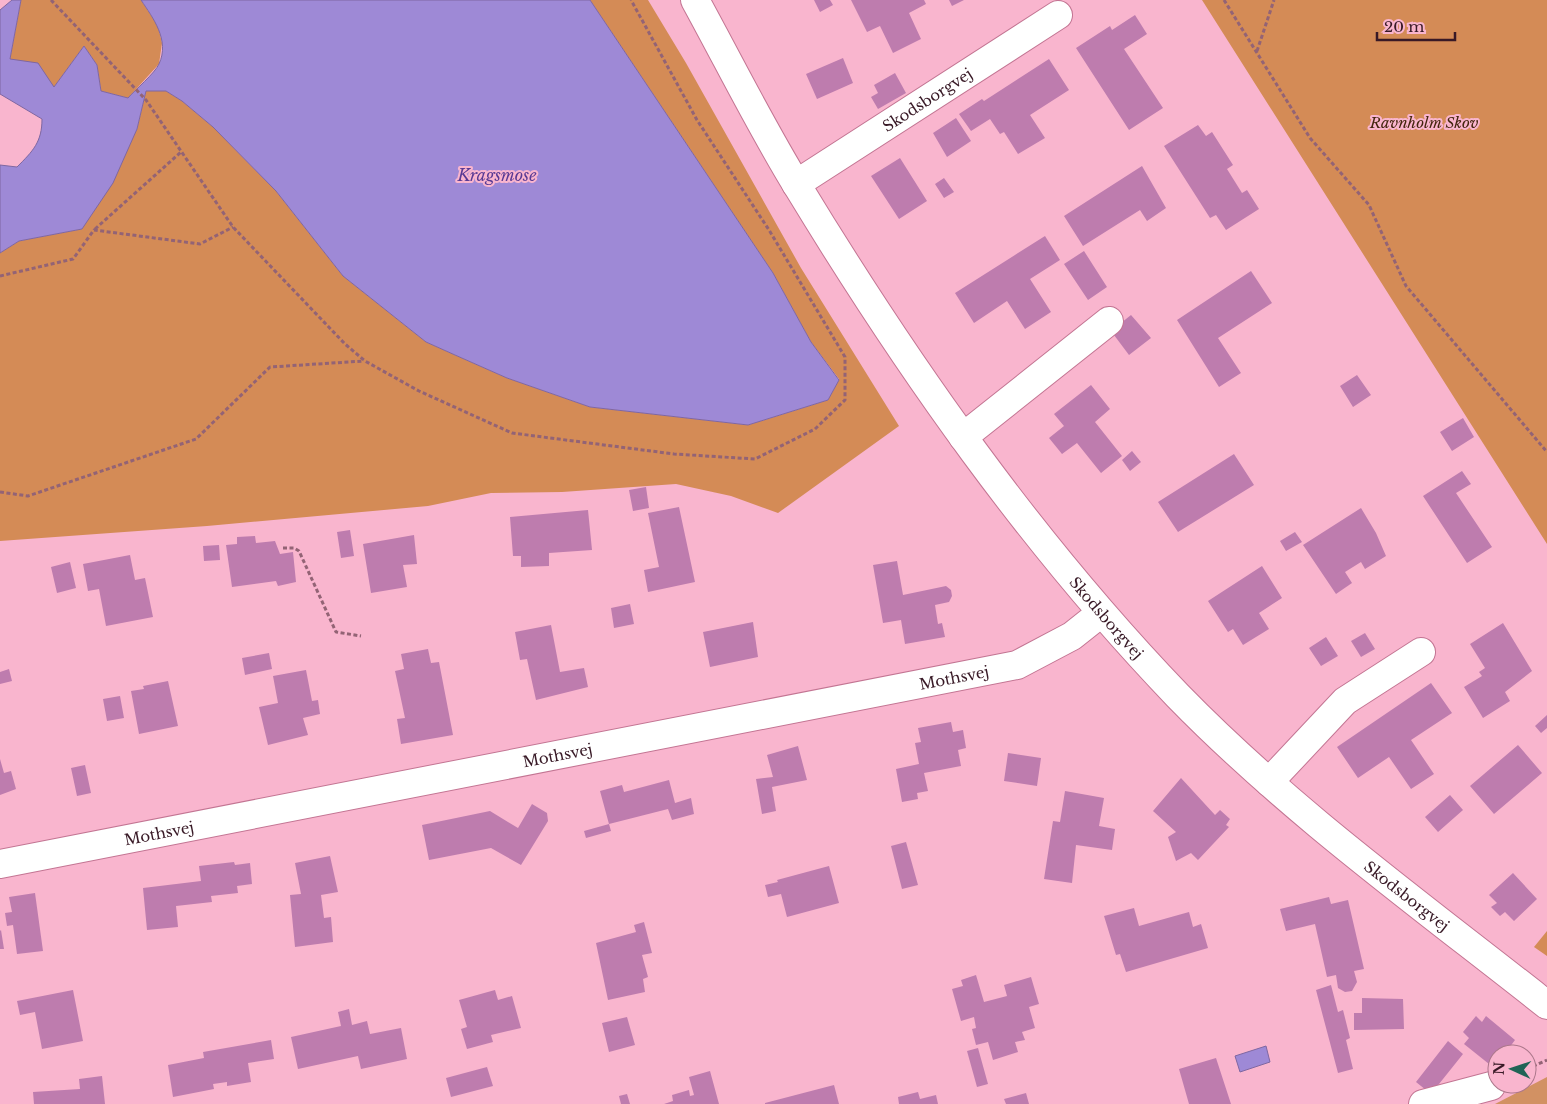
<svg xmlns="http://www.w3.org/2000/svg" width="1547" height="1104" font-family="'Libre Baskerville',serif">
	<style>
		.green { fill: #d29163 }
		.forest { fill: #d48b56 }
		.water { fill: #9e89d6; stroke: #7f67a1 }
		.building { fill: #be7cae }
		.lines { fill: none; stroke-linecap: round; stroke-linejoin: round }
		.minor-casing { stroke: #c37593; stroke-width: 30 }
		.tertiary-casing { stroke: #c37593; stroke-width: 30 }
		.path { stroke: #936375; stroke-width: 3; stroke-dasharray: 4 2.5; stroke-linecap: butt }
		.minor { stroke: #fff; stroke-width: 28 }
		.tertiary { stroke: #fff; stroke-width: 28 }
		.labels { text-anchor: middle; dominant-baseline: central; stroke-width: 4; stroke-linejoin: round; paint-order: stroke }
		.street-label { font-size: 15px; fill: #381926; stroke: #f9b5ce }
		.park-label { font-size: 15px; font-style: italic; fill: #43250e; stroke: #f9b5ce }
		.water-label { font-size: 16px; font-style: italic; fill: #593a94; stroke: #f9b5ce }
	</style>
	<rect width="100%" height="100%" fill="#f9b5ce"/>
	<path class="green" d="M1547,1077V1104H1495Z"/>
	<path class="forest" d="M21,0H141L158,26L162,43L159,64L128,98L101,91L97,65L84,46L54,87L10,59Z
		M590,0H648L686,63L801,268L899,426L778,513L731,496L676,484L562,492L491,493L428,506L207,526L0,541V253L19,241L82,229L137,129L146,91H166L182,101L213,127L276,191L343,276L426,342L455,355L507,378L590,407L748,425L828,400L839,379L811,342L773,273Z
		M1202,0H1547V544Z
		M1547,931V956L1534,947Z"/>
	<path class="water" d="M12,0H21L10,59L38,63L54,87L84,46L97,65L101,91L128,98C135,90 155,73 159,64C170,40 153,18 141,0H590L773,273L811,342L839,380L828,400L748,425L590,407L507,378L455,355L426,342L343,276L276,191L213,127L182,101L166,91H146L137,129L113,183L82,229L19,241L0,253V165L17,167C33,151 42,142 42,119L0,94V10Z
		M1266,1046L1270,1062L1240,1072L1235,1056Z"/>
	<path class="building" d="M814,0H830L833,5L820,12Z
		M851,0H924L926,4L909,13L921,39L893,53L880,26L867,32Z
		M949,0H964L952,6Z
		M1135,15L1147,34L1124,49L1163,108L1129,130L1076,48L1110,26L1112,30Z
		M843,58L853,83L817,99L806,74Z
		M1049,59L1069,90L1030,115L1045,138L1018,154L1004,132L1000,134L990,119L971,131L959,114L982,99L984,101Z
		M895,73L906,93L878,109L871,97L878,93L874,85Z
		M956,118L971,141L947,157L933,133Z
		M1198,125L1206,136L1212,132L1233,165L1227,169L1242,193L1247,190L1259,209L1226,230L1216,215L1210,218L1164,146Z
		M900,158L927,201L899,219L871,176Z
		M1142,166L1166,208L1147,221L1140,210L1083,246L1064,216Z
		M944,178L954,192L944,198L935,184Z
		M1045,236L1060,260L1030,279L1051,312L1025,329L1007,301L974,323L955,293Z
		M1084,251L1107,287L1088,300L1064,264Z
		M1251,271L1272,303L1218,338L1241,373L1219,387L1177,320Z
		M1131,315L1151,338L1129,355L1111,331Z
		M1357,375L1371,395L1353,407L1340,386Z
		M1091,385L1110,409L1095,422L1122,456L1101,473L1077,443L1062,454L1049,438L1064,426L1054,414Z
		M1463,418L1474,437L1452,451L1440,432Z
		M1132,451L1141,462L1130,471L1122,460Z
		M1234,454L1254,485L1178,532L1158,502Z
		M1462,471L1471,484L1456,493L1492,547L1467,563L1423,496Z
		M646,487L649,508L633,511L629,490Z
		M679,507L695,582L648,592L644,570L659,567L648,513Z
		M1361,508L1376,533L1386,556L1365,569L1361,562L1345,572L1352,583L1336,594L1303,545Z
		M588,510L592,550L549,553V566L521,567V556H513L510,517Z
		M350,530L354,556L341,558L337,532Z
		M1295,532L1302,542L1286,551L1280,541Z
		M414,535L417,564L403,565L407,587L371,593L363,544Z
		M255,536L256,543L275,541L280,554L293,552L296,582L278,586L276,581L232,587L226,545L237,544V537Z
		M219,545L220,560L204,561L203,546Z
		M130,555L135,580L145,578L153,617L106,626L99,589L88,591L83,564Z
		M897,561L903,595L946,586L951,590L952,596L949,602L935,605L938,624L942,623L945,637L905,644L901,620L883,623L873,565Z
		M70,562L76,588L57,593L51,567Z
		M1262,566L1282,598L1259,613L1269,629L1243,645L1233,629L1228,632L1208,601Z
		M630,604L634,624L614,628L611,608Z
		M753,622L758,657L710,667L703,632Z
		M1503,623L1532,671L1505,692L1510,701L1483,718L1464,687L1482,676L1479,672L1485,668L1470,644Z
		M551,625L560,672L584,668L588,687L536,700L527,659L520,660L515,632Z
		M1365,633L1375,649L1361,657L1351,641Z
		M1326,637L1338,656L1321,666L1309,648Z
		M428,649L431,663L439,662L453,735L401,744L397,719L405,718L395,671L404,669L401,654Z
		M269,653L272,669L245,675L242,658Z
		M9,669L12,681L0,684V672Z
		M306,670L312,701L318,700L320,714L303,718L308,735L268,745L259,707L278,703L273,676Z
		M168,681L178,726L139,734L131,691L144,689L143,686Z
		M1431,683L1452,713L1411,740L1434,774L1411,789L1389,757L1358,778L1337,747Z
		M120,696L124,718L107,721L103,699Z
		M1547,715V728L1541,733L1535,726Z
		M951,722L953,732L963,730L966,748L958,750L961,766L924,773L928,791L917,793L918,799L902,802L896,769L919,764L915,743L921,742L918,728Z
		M1518,745L1542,773L1494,814L1470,786Z
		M798,746L807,780L772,787L776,811L762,814L756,779L773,777L767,755Z
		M1008,753L1041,758L1037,786L1004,781Z
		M0,759L4,773L11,771L16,789L0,795Z
		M85,765L91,793L77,796L71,768Z
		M1181,778L1215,815L1220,810L1230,819L1226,825L1229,827L1198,860L1191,853L1176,861L1168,837L1176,832L1153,811Z
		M669,780L675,803L691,798L694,814L672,820L668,809L609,824L600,791L622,785L624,792Z
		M1065,791L1104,798L1099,826L1115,829L1112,850L1076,845L1072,883L1044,879L1053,821L1060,822Z
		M1450,795L1463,810L1438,832L1425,817Z
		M532,804L547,813L548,821L521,865L491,848L429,860L422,825L490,811L518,828Z
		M609,824L611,831L586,838L584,831Z
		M906,842L918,885L902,889L891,846Z
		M330,856L338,892L321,895L324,918L331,917L333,942L295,947L290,895L301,894L295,863Z
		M234,862L235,865L250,863L252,884L237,886L238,893L211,896L212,902L176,906L178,927L147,930L143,888L201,881L199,866Z
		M829,866L839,903L787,917L781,894L768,897L765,885L778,882L777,880Z
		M1513,873L1537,899L1514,921L1505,912L1500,916L1491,907L1497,903L1489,895Z
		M35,893L43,951L17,954L13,925L7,926L5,913L12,912L9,897Z
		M1329,897L1331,904L1348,900L1364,969L1354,971L1357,982L1352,991L1345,992L1338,988L1336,975L1327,977L1315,924L1286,931L1280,909Z
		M1134,908L1139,926L1189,912L1193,927L1201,924L1208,948L1126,972L1120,954L1116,955L1104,916Z
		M644,922L652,953L642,955L648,977L643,979L645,992L608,1000L596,943L636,932L634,925Z
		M1,930L4,949H0V931Z
		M976,975L984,1002L1007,996L1004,985L1031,977L1039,1004L1029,1007L1035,1028L1022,1032L1025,1040L1015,1042L1018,1052L993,1060L988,1042L976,1045L972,1029L976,1028L974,1017L961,1021L952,989L963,986L961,980Z
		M1331,985L1338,1012L1343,1010L1350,1038L1346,1040L1353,1069L1338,1073L1316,990Z
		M73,990L83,1041L42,1049L35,1012L20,1015L17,1001Z
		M495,990L498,1000L512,996L521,1028L491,1035L493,1042L467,1049L461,1029L467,1027L459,1000Z
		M1362,998L1403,999L1404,1029L1354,1030V1013H1362Z
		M349,1009L352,1025L367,1021L370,1034L401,1028L407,1059L361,1069L358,1056L298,1069L291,1037L341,1026L338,1012Z
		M1476,1016L1482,1022L1486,1016L1515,1040L1509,1048L1515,1053L1497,1054V1064L1494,1068L1464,1044L1469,1038L1463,1032Z
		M627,1017L635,1045L609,1052L602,1023Z
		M271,1040L274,1059L248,1063L251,1082L227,1086V1082L213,1084L214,1089L173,1097L168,1065L204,1058L203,1052Z
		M1448,1041L1463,1054L1431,1094L1416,1082Z
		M978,1048L988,1084L977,1087L967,1051Z
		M1216,1058L1231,1104H1189L1179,1069Z
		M487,1067L493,1086L451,1097L446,1078Z
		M710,1071L719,1104H664L673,1101L672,1095L689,1090L690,1096L694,1095L689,1077Z
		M102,1076L105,1104H34L33,1092L80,1089L79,1079Z
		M834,1085L839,1104H765V1103Z
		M918,1092L920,1099L936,1095L938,1104H899L898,1097Z
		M1026,1093L1029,1104H1006L1004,1099Z
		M627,1094L630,1104H621L619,1096Z"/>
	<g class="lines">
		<g class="minor-casing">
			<g id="minor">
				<path id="s1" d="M796,184L1058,15"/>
				<path d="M963,437L1109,321"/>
				<path d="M1269,782L1345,701L1421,652"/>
				<path id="s2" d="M0,864L1017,665L1072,636L1101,613"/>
				<path d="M1423,1104L1491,1086"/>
			</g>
		</g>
		<g class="tertiary-casing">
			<g id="tertiary">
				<path id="s3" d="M695,0C729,62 761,127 798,187C908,368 1031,543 1178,696C1290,811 1422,906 1547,1005"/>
			</g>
		</g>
		<path class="path" d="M51,0L146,100L233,227L345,344L365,361L419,391L512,433L674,454L755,459L815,429L845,400V357L769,230L697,120L631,0
			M1224,0L1310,138L1369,205L1406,286L1547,452
			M1257,51L1274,0
			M95,229L181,152
			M0,276L73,259L94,230L200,244L233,227
			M0,492L28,496L196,439L270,367L364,361
			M283,548H294L299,551L336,632L361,636
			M1527,1069L1547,1060"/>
		<use href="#minor" class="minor"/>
		<use href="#tertiary" class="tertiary"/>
	</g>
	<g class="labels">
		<g class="street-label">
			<text stroke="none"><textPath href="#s1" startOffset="156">Skodsborgvej</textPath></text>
			<text stroke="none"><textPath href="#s3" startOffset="744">Skodsborgvej</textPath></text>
			<text stroke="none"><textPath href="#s2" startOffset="972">Mothsvej</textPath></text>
			<text stroke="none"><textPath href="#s2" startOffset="568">Mothsvej</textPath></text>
			<text stroke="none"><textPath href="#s2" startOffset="162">Mothsvej</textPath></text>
			<text stroke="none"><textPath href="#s3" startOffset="1154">Skodsborgvej</textPath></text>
		</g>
		<g class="park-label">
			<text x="1424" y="122">Ravnholm Skov</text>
		</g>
		<g class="water-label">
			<text x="497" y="175">Kragsmose</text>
		</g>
	</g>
	<g transform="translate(1512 1069) rotate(273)"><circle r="24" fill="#f9b5ce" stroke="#ac778b"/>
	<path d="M0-4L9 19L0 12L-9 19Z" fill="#206456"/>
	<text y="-8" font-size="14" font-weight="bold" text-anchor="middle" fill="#381926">N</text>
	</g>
	<path d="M1377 32v8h78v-8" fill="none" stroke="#381926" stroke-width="2.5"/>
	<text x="1384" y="32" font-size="15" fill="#381926" stroke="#f9b5ce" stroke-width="4" paint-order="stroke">20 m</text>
</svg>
